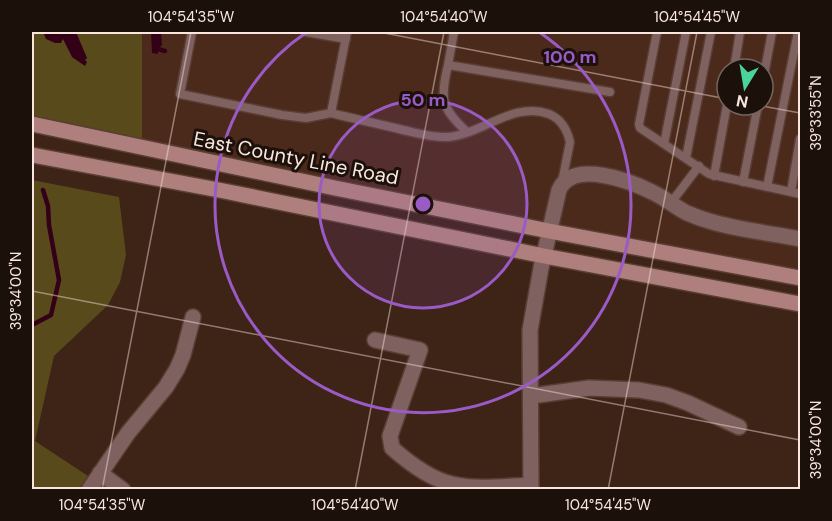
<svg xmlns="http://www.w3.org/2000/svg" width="832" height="521" font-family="'DM Sans',sans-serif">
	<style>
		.built { fill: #4c2a1b; fill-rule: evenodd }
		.green { fill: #584a1b }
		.water { fill: #340018 }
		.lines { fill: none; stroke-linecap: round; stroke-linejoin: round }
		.stream { stroke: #340018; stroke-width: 4.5 }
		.service-casing { stroke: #583e33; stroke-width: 11 }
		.minor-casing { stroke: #583e33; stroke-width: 18 }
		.secondary-casing { stroke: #583e33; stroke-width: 18 }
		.service { stroke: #7f6160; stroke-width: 8 }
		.minor { stroke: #7f6160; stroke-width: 15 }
		.secondary { stroke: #ae7f7d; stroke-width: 15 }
		.ticks { fill: none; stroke: #f9e7df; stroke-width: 1.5; stroke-opacity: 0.45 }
		.ring { fill: none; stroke: #9a5bc7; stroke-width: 3 }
		.labels { text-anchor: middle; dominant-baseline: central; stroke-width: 6; stroke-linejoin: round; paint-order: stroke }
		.street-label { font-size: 20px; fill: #f9e7df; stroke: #1c100b }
		.centre { fill: #9a5bc7; stroke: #1c100b; stroke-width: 3 }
		.ring-label { font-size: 18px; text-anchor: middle; font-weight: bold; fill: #9a5bc7; stroke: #1c100b; stroke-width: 6; stroke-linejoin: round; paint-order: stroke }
		.neatline { fill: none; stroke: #f9e7df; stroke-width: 2 }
		.ticks-label { font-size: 15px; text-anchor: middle; fill: #f9e7df }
	</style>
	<rect width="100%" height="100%" fill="#3e2317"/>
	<path class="built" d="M142,32H800V270L598,232L142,140ZM727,69H763V105H727Z"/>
	<path class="green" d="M32,32H142V140L32,117Z
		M32,180L119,197L126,255L120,282L108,305L54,356L35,441L88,476L79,489H32V268L34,249L32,244Z"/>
	<path class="water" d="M43,32H76L87,58L85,60L87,62L85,66L72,57L63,39L61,43H55L46,39Z
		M151,32H161L162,45L158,49V54L152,53Z"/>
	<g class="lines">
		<path class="stream" d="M158,49L165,51
			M32,325L51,315L59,280L49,225L48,206L43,190"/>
		<g class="service-casing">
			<path id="service" d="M192,32L180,94L282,115L306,118L331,113
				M306,32L346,39
				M347,32L331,113C355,119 379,124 403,130C417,133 433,138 448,137C483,134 513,101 549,114C561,119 567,129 570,142L562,182
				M657,32L639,124L640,128L709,174L800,194
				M448,65L454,32
				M734,69L740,32
				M763,80L772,32
				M467,132C441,108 440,99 448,65L610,92
				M664,144L686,32
				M686,158L711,32
				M714,176L727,105
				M743,182L758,105
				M767,187L798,32
				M791,192L800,139
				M670,204L699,166"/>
		</g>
		<g class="minor-casing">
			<path id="minor" d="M375,340L420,350L390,436L392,448C409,463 430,479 452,484C477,490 505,486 531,485
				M531,396L589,388L639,390L666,395L688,403L739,427
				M100,473L123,490
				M89,490L128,433L166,387L177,369L183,355L193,317
				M531,490L530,330L541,268L559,190C573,159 630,181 652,192C665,198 675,207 687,213C694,216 702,219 709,221C739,230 770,233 800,239"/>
		</g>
		<g class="secondary-casing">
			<path id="secondary" d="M32,124L335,188L549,231L800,278
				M32,155L224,191L544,256L800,304"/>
		</g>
		<use href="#service" class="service"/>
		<use href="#minor" class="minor"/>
		<use href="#secondary" class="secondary"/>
	</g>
	<path class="ticks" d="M379,32L727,99M757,105L800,113M32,291L800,440M102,490L191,32M355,490L444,32M608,490L697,32"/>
	<circle cx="423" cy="204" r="104" fill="#9a5bc7" fill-opacity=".12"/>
	<g class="ring">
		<circle cx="423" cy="204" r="104"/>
		<path d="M539 32A208 208 0 1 1 307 32"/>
	</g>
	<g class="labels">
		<g class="street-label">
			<text transform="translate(296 158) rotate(11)">East County Line Road</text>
		</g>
	</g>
	<circle cx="423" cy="204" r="9" class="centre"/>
	<g class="ring-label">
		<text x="570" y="63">100 m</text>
		<text x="423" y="106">50 m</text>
	</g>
	<rect width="832" height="521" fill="none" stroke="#1c100b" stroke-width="66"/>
	<g transform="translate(745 87) rotate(191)"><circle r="28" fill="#1c100b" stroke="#746660" stroke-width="1.5"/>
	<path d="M0-4.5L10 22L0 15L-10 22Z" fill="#4ad49c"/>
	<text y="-9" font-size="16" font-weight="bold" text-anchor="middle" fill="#f9e7df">N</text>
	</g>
	<rect x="33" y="33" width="766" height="455" class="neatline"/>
	<g class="ticks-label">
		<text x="191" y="22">104°54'35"W</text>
		<text x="444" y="22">104°54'40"W</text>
		<text x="697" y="22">104°54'45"W</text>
		<text transform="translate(816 113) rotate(-90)" y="5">39°33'55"N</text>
		<text transform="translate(16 291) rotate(-90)" y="5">39°34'00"N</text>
		<text transform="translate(816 440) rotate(-90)" y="5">39°34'00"N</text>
		<text x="102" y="510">104°54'35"W</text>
		<text x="355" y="510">104°54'40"W</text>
		<text x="608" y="510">104°54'45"W</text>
	</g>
</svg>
